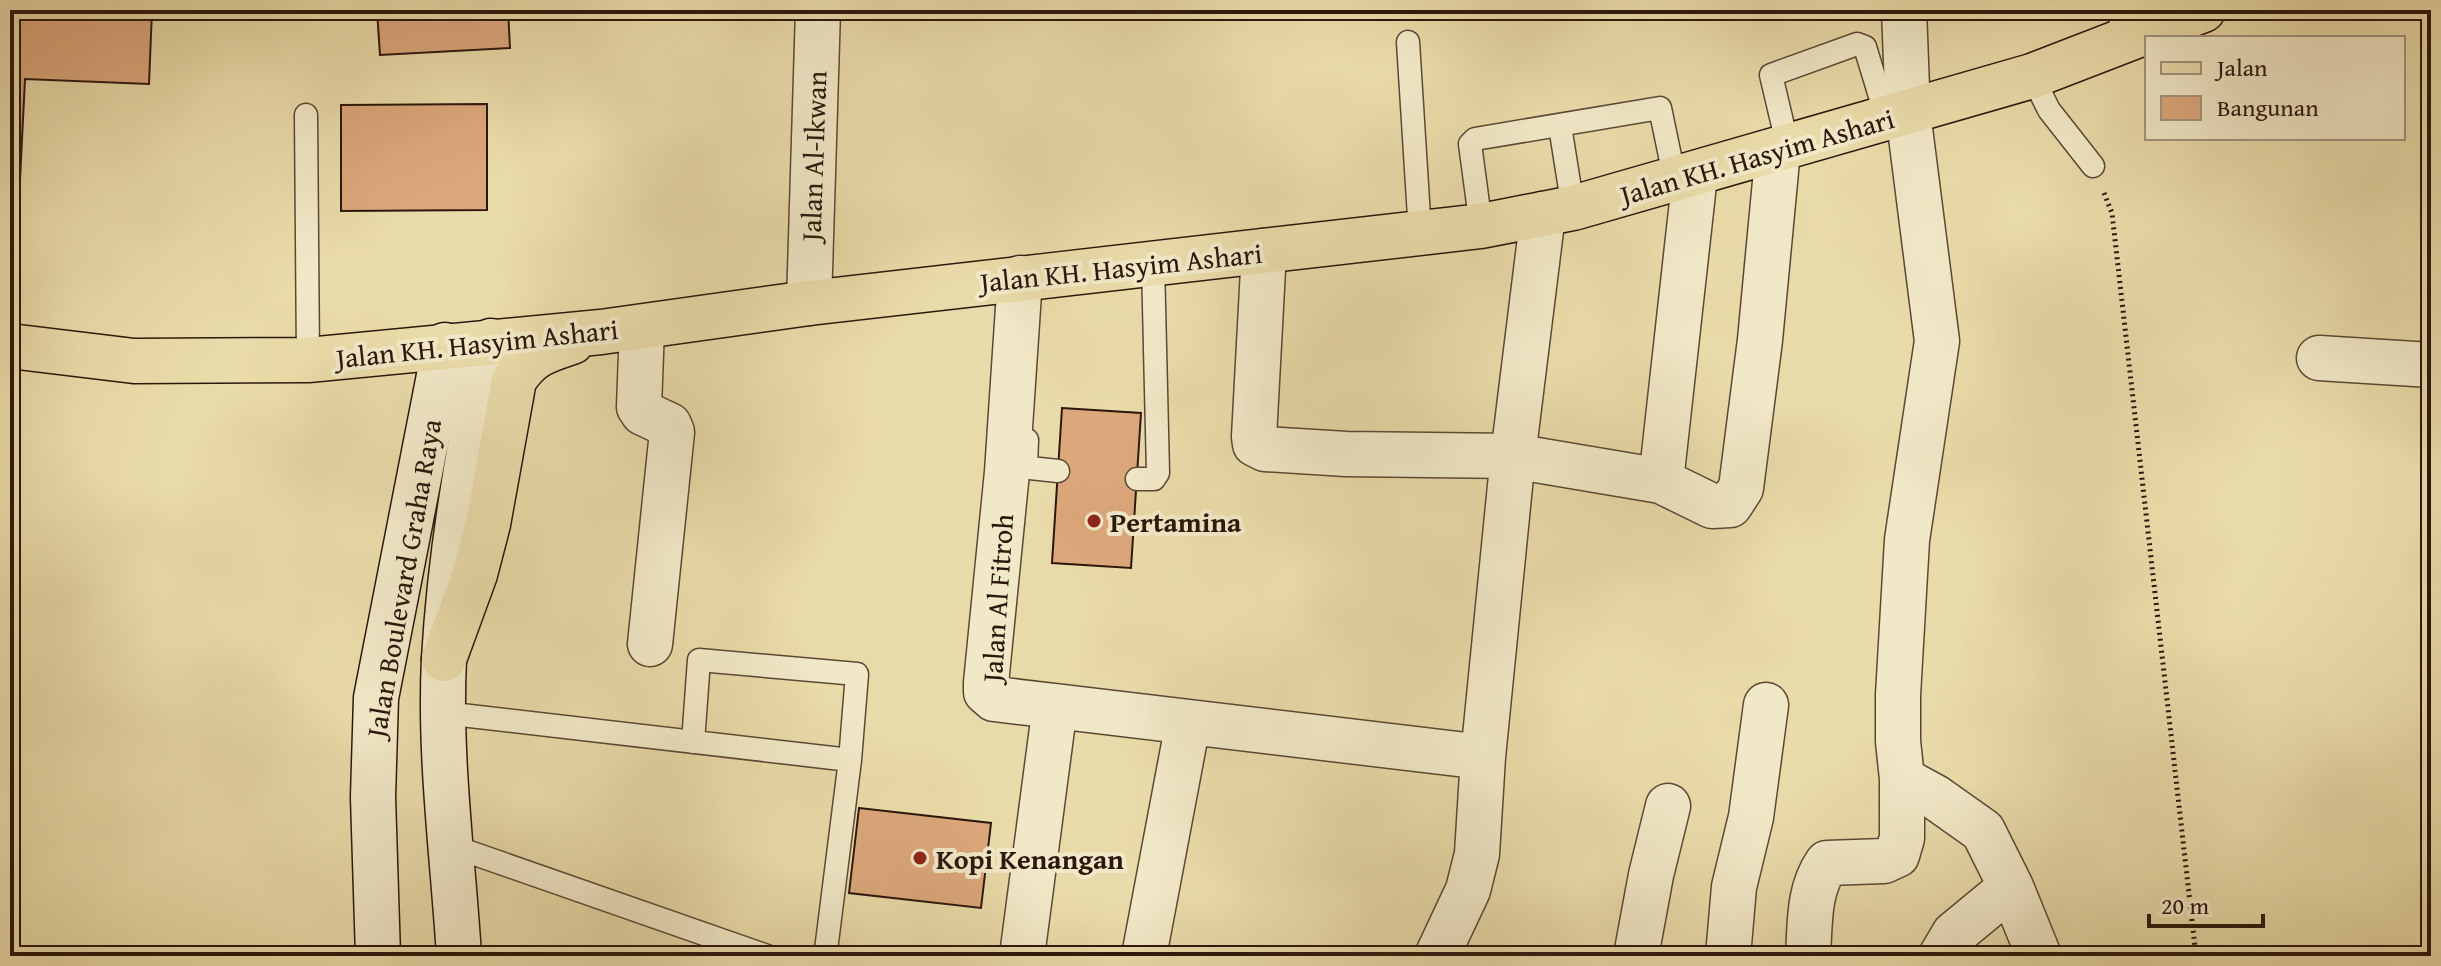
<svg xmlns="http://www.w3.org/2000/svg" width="2441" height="966" font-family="'Gentium Book Plus',serif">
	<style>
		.building { fill: #dba77b; stroke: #2c170d; stroke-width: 2 }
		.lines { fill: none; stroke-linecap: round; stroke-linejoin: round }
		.lane-casing { stroke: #5b4834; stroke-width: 25 }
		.street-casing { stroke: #5b4834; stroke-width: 47 }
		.secondary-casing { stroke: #2c170d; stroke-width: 47 }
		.primary-casing { stroke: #2c170d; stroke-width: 47 }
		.path { stroke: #2c170d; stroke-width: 5; stroke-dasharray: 2 4; stroke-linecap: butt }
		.lane { stroke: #f1e8c7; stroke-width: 22 }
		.street { stroke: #f1e8c7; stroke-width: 44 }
		.secondary { stroke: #f1e8c7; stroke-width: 44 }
		.primary { stroke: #e9dba9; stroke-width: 44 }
		.poi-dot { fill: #8f2418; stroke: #f1e8c7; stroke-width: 3 }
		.labels { text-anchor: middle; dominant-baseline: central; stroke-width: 8; stroke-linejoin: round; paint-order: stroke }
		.street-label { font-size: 28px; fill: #2c170d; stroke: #f1e8c7 }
		.poi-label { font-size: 28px; font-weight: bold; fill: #2c170d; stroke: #f1e8c7; text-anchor: start }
	</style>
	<rect width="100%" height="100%" fill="#e9dba9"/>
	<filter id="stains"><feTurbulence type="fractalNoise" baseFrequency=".0025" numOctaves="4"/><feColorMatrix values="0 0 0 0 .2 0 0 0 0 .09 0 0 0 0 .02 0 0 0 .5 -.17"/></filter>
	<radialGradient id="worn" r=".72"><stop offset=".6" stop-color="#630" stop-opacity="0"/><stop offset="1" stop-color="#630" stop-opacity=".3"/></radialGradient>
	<path class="building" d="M10,10H152L149,84L25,79L18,220H10Z
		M377,10H508L510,48L380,55Z
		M487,104V210L341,211V105Z
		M1062,408L1141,413L1131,568L1052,563Z
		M859,808L991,823L981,908L849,893Z"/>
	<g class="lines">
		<g class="lane-casing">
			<path id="lane" d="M1408,42L1420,233
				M2120,42L2121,10
				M2032,76L2049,110L2093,166
				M306,115L308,360
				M1560,126L1573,208
				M1788,147L1771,75L1857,44L1865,47L1887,119
				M1481,226L1470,144L1475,139L1660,108L1675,180
				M1027,440L1026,465L1030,468L1058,471
				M1137,479H1154L1158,473L1153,264
				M444,713L850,760
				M693,742L699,660L857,674L850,760L826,950L820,956
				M452,846L767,956"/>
		</g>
		<g class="street-casing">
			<path id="street" d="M1904,10L1908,113L1937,341L1907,540L1898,695V741L1902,779L1935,797L1983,831L2011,887L2039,956
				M1264,251L1254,437L1255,444L1265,449L1346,454L1513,456L1661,481L1712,506L1730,505L1741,488L1760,340L1778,150
				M1020,278L1007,472L986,683V692L994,699L1055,706L1022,956
				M809,303L818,10
				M642,327L639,407L643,413L669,425L672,432L650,644
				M2319,358L2431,365
				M1661,481L1695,175
				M1055,706L1483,757
				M1144,956L1188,723
				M1437,956L1468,890L1477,854L1483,757L1513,456L1543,214
				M1636,956L1651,875L1668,806
				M1728,956L1734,887L1751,817L1766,705
				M1808,956C1810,924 1808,890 1827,863L1884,861L1897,855L1902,838V779
				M1941,956L1954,934L2011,887"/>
		</g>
		<g class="secondary-casing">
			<path id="secondary" d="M378,956L373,797L376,698L445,345
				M459,956C453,859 439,756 444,659C450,552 468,446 491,341"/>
		</g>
		<g class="primary-casing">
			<path id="primary" d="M10,346L134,361L308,360L601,332L809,303L1481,226L1573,208L2032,76L2203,10
				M444,659L475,574L488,524L514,380C531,354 545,351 572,342"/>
		</g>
		<path class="path" d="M2104,193L2112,213L2196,956"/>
		<use href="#lane" class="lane"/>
		<use href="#street" class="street"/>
		<use href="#secondary" class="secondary"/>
		<use href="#primary" class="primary"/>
	</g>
	<g class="poi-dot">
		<circle cx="1094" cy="521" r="8"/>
		<circle cx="920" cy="858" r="8"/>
	</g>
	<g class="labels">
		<g class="street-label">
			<text transform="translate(813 156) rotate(-88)">Jalan Al-Ikwan</text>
			<text transform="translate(1757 156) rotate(-16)">Jalan KH. Hasyim Ashari</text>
			<text transform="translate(1121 267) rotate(-6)">Jalan KH. Hasyim Ashari</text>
			<text transform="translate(477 343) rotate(-6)">Jalan KH. Hasyim Ashari</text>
			<text transform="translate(403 578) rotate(-80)">Jalan Boulevard Graha Raya</text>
			<text transform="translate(997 598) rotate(-86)">Jalan Al Fitroh</text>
		</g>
		<g class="poi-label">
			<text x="1110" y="521">Pertamina</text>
			<text x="936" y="858">Kopi Kenangan</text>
		</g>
	</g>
	<rect width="2441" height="966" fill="none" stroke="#e9dba9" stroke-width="40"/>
	<rect x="12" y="12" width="2417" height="942" fill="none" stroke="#2c170d" stroke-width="4"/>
	<rect x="20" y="20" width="2401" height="926" fill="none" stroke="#2c170d" stroke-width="2"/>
	<rect x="2145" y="36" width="260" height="104" fill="#f1e8c7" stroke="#a2947d" stroke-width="2"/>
	<rect x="2161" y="62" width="40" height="12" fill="#e9dba9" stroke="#a2947d" stroke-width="2"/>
	<text x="2217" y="76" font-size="24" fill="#2c170d">Jalan</text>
	<rect x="2161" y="96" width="40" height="24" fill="#dba77b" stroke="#a2947d" stroke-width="2"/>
	<text x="2217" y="116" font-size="24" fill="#2c170d">Bangunan</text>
	<path d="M2149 914v12h114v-12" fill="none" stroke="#2c170d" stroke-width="4"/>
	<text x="2161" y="914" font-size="24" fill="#2c170d" stroke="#f1e8c7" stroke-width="6" paint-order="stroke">20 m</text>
	<rect width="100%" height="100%" filter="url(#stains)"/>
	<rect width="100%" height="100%" fill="url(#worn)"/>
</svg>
